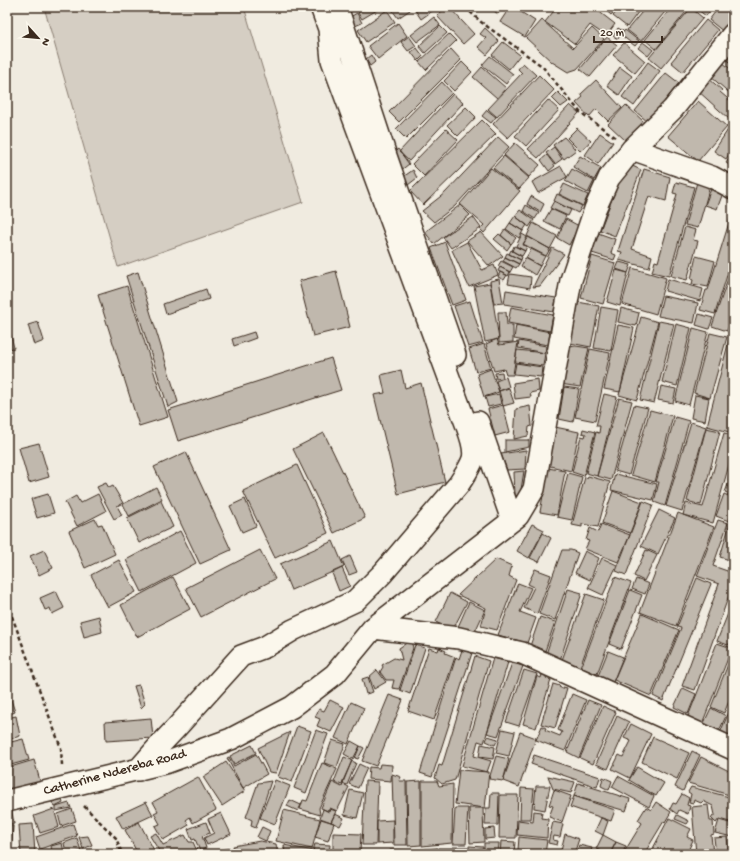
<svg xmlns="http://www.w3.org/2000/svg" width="740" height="861" font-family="'Gochi Hand',sans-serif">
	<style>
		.green { fill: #d5cec3; stroke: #887c70 }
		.building { fill: #c0b8ad; stroke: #3b2a1e }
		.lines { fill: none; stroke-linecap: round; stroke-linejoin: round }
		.street-casing { stroke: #3b2a1e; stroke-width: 24 }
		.path { stroke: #3b2a1e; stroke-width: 2.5; stroke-dasharray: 4 3; stroke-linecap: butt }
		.street { stroke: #fbf7ec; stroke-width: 21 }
		.labels { text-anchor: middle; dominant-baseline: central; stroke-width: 3; stroke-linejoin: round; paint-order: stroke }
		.street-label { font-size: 14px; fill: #3b2a1e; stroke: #fbf7ec }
	</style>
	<rect width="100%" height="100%" fill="#f0ebe0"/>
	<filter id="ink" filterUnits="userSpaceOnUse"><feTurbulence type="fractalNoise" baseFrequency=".025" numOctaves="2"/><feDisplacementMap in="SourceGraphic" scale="8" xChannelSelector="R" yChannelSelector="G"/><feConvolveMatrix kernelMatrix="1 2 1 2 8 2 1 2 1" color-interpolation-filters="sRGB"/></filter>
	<g filter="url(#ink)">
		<path class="green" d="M44,7H244L303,202L118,267Z"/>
		<path class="building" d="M366,7H382L362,19L358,13Z
			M390,7H408L410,10L398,18Z
			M413,7H438L421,19Z
			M446,7H449L474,34L463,44L437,16Z
			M489,7H504L498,14Z
			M510,7H513L535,21L525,37L500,22Z
			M513,7H525L521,12Z
			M557,7H593L615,24L606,36L590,25L575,44L545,22Z
			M602,7H618L611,15Z
			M620,7H642L627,27L613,16Z
			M646,7H669L641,41L627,30Z
			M672,7H690L656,49L645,40Z
			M694,7H713L706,16Z
			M719,7H733V20L724,32L709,20Z
			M691,8L703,18L661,68L649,58Z
			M387,10L395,22L366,42L358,30Z
			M357,13L362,23L355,26L350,17Z
			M434,17L440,25L417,42L411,35Z
			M542,20L573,48L592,28L604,39L577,69L568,72L552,62L526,38Z
			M706,20L718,30L683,72L671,62Z
			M398,23L407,36L378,59L368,46Z
			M440,26L447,33L425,53L419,46Z
			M485,28L499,41L487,55L478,47L486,38L480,34Z
			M618,28L623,31L618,39L613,36Z
			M625,30L639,41L635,46L621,35Z
			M449,34L456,41L426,70L419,62Z
			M409,36L416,46L408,51L401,42Z
			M607,37L617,45L590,77L580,69Z
			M503,42L520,55L509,69L492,55Z
			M643,42L653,50L648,56L638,48Z
			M624,43L645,61L635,73L613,55Z
			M417,48L423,56L418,61L411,52Z
			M733,48V65L724,58Z
			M451,49L461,60L399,122L389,112Z
			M371,55L375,62L370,66L366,59Z
			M490,56L513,74L506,84L482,65Z
			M462,62L472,72L454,91L444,81Z
			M648,62L660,71L634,106L622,97Z
			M722,62L733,71V96L710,76Z
			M523,63L536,75L497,117L488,109L522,73L518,69Z
			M482,67L506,88L497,98L473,77Z
			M620,67L632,76L619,95L607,86Z
			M666,73L679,83L648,122L635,111Z
			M539,75L554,90L508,138L493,124Z
			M708,78L722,90L720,92L733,103V115L729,119L697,90Z
			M596,80L622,108L608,121L596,109L589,117L576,103L583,97L581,94Z
			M442,82L452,93L406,139L396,129Z
			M558,92L568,102L561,107L552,98Z
			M453,94L463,103L409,161L399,152Z
			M548,100L559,110L526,146L515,136Z
			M698,101L727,127L698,161L668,136Z
			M570,105L579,113L538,158L528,149Z
			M626,105L644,122L626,141L608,124Z
			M466,107L476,117L458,136L447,125Z
			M487,110L496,117L491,123L482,116Z
			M482,120L496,134L423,205L410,191Z
			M733,122V148L726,159L714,151Z
			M577,128L591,141L580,151L567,138Z
			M446,129L458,140L424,176L412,164Z
			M600,133L613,142L598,164L585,155Z
			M498,137L509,147L455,206L434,222L422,211L445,193Z
			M564,137L576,150L564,159L553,145Z
			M515,143L540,165L529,177L504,155Z
			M554,147L562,159L555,164L546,153Z
			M398,149L409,164L400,171L391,155Z
			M733,153V167L726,163Z
			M547,155L555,166L549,171L541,160Z
			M504,156L529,178L519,189L493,168Z
			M580,156L601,168L594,180L573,167Z
			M626,163L641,170L615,236L600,230Z
			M561,166L567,177L538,193L532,182Z
			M491,168L520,191L484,233L480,229L484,225L460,204Z
			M572,169L594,181L588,193L565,181Z
			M644,169L670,177L666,201L649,196L632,249L652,256L649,268L619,260L622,252L618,251Z
			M413,170L417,178L408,185L403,177Z
			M676,182L694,187L669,276L652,272L655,261L658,262L677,194L673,193Z
			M697,182L710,186L698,228L685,225Z
			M564,184L588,195L583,206L559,194Z
			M711,189L723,193L717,209L705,205Z
			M557,194L582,206L578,213L554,201Z
			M531,196L544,204L540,212L527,204Z
			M554,201L571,210L568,216L550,208Z
			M460,205L470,215L434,244L425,232Z
			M526,205L539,213L535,219L523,211Z
			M551,209L566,216L560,229L544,221Z
			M520,210L534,220L529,227L515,216Z
			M732,213L733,256L715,314L700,310L706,290H708Z
			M515,216L527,225L523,231L510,223Z
			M473,217L481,228L451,248L443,237Z
			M566,219L579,226L569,245L557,238Z
			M510,223L523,231L519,238L506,229Z
			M533,223L557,236L550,249L527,236Z
			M685,227L696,230L693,240L698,241L687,280L671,276Z
			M505,229L516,238L511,244L501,235Z
			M481,232L503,256L489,266L467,241Z
			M598,233L615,239L611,253L616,255L614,260L592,253Z
			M499,234L511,244L507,250L494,239Z
			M522,234L527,237L523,245L527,246L525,251L516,246Z
			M528,237L550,249L546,256L523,244Z
			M445,242L466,300L452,305L431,248Z
			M467,242L482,270L494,265L498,275L469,287L452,250Z
			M514,246L525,251L522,256L512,251Z
			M552,248L564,254L540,286L533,287Z
			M531,249L545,256L540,266L526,258Z
			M511,250L522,257L521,260L509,254Z
			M507,253L521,260L519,264L505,257Z
			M592,256L615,263L603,304L581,298Z
			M696,256L715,261L708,287L692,284L693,280L691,279Z
			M505,257L519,264L516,268L503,261Z
			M525,258L540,266L535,275L521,266Z
			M501,261L513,267L510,272L498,266Z
			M619,262L631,265L628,273L616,269Z
			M733,264V314L727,331L712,326Z
			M500,267L510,272L508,276L498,271Z
			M632,268L666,278L656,314L622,304Z
			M616,270L628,273L620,306L607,302Z
			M336,271L350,327L313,336L299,281Z
			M138,272L178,402L168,407L126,276Z
			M500,272L507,275L504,280L498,277Z
			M510,274L531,277L530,288L508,284Z
			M499,279L503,303L494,304L490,281Z
			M668,279L703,289L700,301L665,291Z
			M490,283L499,339L485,342L474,286Z
			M127,286L168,417L139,426L98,295Z
			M206,289L209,299L166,314L163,304Z
			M506,290L556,298L554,312L504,304Z
			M663,296L698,303L694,323L658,316Z
			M470,301L483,343L468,347L454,306Z
			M578,302L599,306L591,347L570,343Z
			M511,307L553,315L550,331L508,323Z
			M601,307L618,310L611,351L594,348Z
			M621,308L639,313L636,326L618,322Z
			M498,312H506L507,325H513V342L499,343Z
			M699,314L713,318L709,329L696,325Z
			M641,317L658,322L637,400L619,395Z
			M733,320V334L728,333Z
			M659,321L674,324L654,403L640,400Z
			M38,322L44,341L34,345L28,325Z
			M676,324L691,328L677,386L662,382Z
			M516,325L550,332L548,345L514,339Z
			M618,325L634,328L620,392L604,389Z
			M9,327L14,348L7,350V328Z
			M693,328L708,332L689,405L675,401Z
			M254,332L256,338L234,346L232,339Z
			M710,333L727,337L710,398L694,393Z
			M497,339L499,345L518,342L513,375H506L504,369L494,371L486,344Z
			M729,340L733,341V433L707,426Z
			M519,341L546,346L545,353L518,348Z
			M484,344L491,368L476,372L469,349Z
			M569,345L589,348L580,387L560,384Z
			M590,349L610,353L595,421L575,417Z
			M517,350L545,353L543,366L515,362Z
			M331,358L341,390L178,441L168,410Z
			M516,363L542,367L541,377L514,374Z
			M491,369L499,392L484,397L477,374Z
			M401,370L405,388L421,383L445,482L398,494L374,395L385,393L381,375Z
			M502,372L503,378L496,379L495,373Z
			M506,377L509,387L499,391L496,381Z
			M538,379L539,391L530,393L531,397L515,399L513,383Z
			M661,386L676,389L673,403L658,400Z
			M564,387L579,389L573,422L559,419Z
			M509,388L514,403L503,406L499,391Z
			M499,394L501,404L488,407L485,397Z
			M604,394L617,397L597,476L586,473L596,432L599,433L600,426H596Z
			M695,395L709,398L705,421L691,418Z
			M619,398L632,401L611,480L597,476Z
			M503,405L510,432L495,436L488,409Z
			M634,405L648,408L629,475L615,471Z
			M530,406L532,426L529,427L528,436L514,439L516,409Z
			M650,410L673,416L655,482L631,475Z
			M675,417L689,421L665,506L654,502L659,482H656Z
			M691,422L706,427L682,511L666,506Z
			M555,427L579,432L571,471L546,465Z
			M706,428L720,431L701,505L687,501Z
			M583,429L595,432L584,476L572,472L581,436L585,437L586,434L582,433Z
			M324,433L365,518L334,533L293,449Z
			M724,433L733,435V450L713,523L683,515L686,503L703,507Z
			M505,440H529V447L505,452Z
			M39,443L49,477L29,483L19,448Z
			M526,450L525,469L507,470L501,454Z
			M186,452L231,550L200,564L154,467Z
			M733,461V483L728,481Z
			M297,465L328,533L275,558L243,491Z
			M548,468L565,471L557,515L540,512Z
			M524,471L520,496H515L514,472Z
			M568,473L582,477L572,520L557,517Z
			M615,474L657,484L653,500L611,490Z
			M588,476L610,482L598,527L582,524V527L572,525L585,477L587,478Z
			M729,482L733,484V495L725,492Z
			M106,483L109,488L113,486L123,503L117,506L122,515L114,519L97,487Z
			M156,487L162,499L129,516L123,504Z
			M613,491L642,502L630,533L602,523Z
			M48,494L54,513L37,518L31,499Z
			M98,494L106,511L77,526L65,502L76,496L80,503Z
			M724,494L733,498V509L729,521L716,516Z
			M245,499L256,526L242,532L230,506Z
			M161,501L173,527L139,543L127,518Z
			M643,501L653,505L626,575L616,571Z
			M659,510L675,518L658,554L641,546Z
			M678,513L714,527L676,626L640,612Z
			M733,513V561L720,557Z
			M95,519L98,525L102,524L115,554L85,568L69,531Z
			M718,520L728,523L713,566L733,573V584L695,690L682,686L719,584L697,576Z
			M532,524L544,530L529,558L517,551Z
			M601,524L630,535L618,562L585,549L589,541L586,540L590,528L598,532Z
			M180,531L196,563L142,592L126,560Z
			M543,533L551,538L539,562L530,558Z
			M333,541L344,567L291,590L280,564Z
			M44,550L53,568L39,575L30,556Z
			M260,550L275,579L201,617L186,588Z
			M562,550H571L578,553L555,620L539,614Z
			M646,550L657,555L644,581L634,576Z
			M585,551L599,558L590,580L575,573Z
			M350,556L357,572L349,575L342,560Z
			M602,558L617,565L603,595L588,588Z
			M496,559L512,566L509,576L516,580L497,630L481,626L486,608L458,595Z
			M119,560L136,592L108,607L91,575Z
			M342,568L350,586L339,591L332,573Z
			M535,569L551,575L537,614L524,608L534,587L528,584Z
			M173,577L190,609L137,637L121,605Z
			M615,577L631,583L597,674L581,668Z
			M697,578L711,584L663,701L653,696L681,628L677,627Z
			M636,579L649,584L645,594L632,589Z
			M518,583L531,588L520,612L536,618L527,643L498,635Z
			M568,589L582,593L560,660L546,654Z
			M630,590L642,595L621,649L609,644Z
			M56,591L64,608L52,614L50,608L45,610L40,598Z
			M450,593L467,602L452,631L436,622Z
			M586,594L604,600L580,667L562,660Z
			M733,601V641L731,645L728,644V645L717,641Z
			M469,602L485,610L473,636L457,629Z
			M642,614L679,630L651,696L614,680Z
			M99,616L102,632L84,637L80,621Z
			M540,617L555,622L544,654L529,649Z
			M411,640L413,648L399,689L392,688L394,680H386L380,672L383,667L382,665L394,658L402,660L399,648Z
			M717,643L732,648L702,724L687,719Z
			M415,645L425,648L410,694L400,690Z
			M429,648L438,651L439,648L446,651L445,653L455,657L434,720L408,711Z
			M462,650L472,653L432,777L420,773L456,657L459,659Z
			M608,651L623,657L613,682L598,676Z
			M733,652V692L724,713L711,707Z
			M475,656L489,661L455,780L442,784L435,778L439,765L442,766Z
			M493,658L508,662L484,743L478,741L474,756L491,761L487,772L462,766Z
			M512,663L523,666L498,736L487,733Z
			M377,670L386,682L374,689L369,677Z
			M524,670L537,674L519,726L506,722Z
			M542,674L547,675L546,678L551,680L536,728L523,724L537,676L541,678Z
			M368,677L373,692L366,694L362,679Z
			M553,684L560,686L559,687L563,689V687L567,688L555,728L541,724Z
			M139,685L145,704L141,708L134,686Z
			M7,687L15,712L7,715Z
			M683,688L696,694L688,714L674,707Z
			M572,694L586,700L565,751L536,740L542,726L546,728L545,730L560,736L562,732L558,730Z
			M389,695L403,700L376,766L362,761Z
			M330,700L344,707L331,732L317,726L320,719L315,717L319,709L324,711Z
			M588,700L601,705L579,758L567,752Z
			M351,702L364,708L348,744L335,738Z
			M733,703V741L719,735Z
			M603,706L616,712L593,764L580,758Z
			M711,708L726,716L719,731L704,723Z
			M16,716L20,736L7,740V718Z
			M617,716L629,722L608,769L596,764Z
			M151,718L153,738L106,741L105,722Z
			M631,724L651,734L630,778L612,769L619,755L623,757L631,741L624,738Z
			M297,726L311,731L292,782L278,777Z
			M502,729L515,732L509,756L496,753Z
			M316,730L328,734L306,793L294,788Z
			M290,732L276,773L269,772L258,748Z
			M520,732L536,738L519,787L503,781Z
			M488,736L498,739L495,745L486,741Z
			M653,737L689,753L677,779L642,762Z
			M23,739L29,760L7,766V743Z
			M332,740L345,744L337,767L324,763Z
			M351,741L360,746L353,759L344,754Z
			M481,744L495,747L493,759L479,757Z
			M252,745L256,753L234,764L230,756Z
			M360,746L364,748L358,759L355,758Z
			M692,751L700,755L683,791L675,787Z
			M256,754L267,774L243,788L227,758L229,757L234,766Z
			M534,755L600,777L597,787L531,764Z
			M496,756L509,759L503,781L489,779Z
			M344,757L352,760L342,785L334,782Z
			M701,757L733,773V796L688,783Z
			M34,760L41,784L10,793L7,782V768Z
			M352,761L356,763L347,785L342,783Z
			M226,762L245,791L222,806L203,777Z
			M322,763L337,769L319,808L320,815L300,809L303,800L307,801Z
			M359,764L367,768L358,788L349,784Z
			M380,764L392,765L391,781L368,779L369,767L379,768Z
			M637,767L664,783L656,796L629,780Z
			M459,770L489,772L485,808L455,804Z
			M392,774L401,777L399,781H406L407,845H394Z
			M548,776L575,782L571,793L553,789Z
			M618,776L654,796L649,807L612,787Z
			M198,777L216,810L193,823L190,817L186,820L189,825L163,840L155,826L160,824L154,813L158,811L153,802Z
			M603,777L612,781L609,790L601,786Z
			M275,780L290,786L275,824L260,818Z
			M271,781L256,828L251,826L252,820L246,817L258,783Z
			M365,781L378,782L376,845H362Z
			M421,781V845L408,846L407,782Z
			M422,781H437L439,786L453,784L452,843L422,846Z
			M332,782L342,787L343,784L349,787L337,811L330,808L328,811L321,808Z
			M578,783L630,799L626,811L574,796Z
			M536,786H550L545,810L534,808Z
			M691,787L733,798V823L719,819L716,823L711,818L713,815H715L713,806L703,801L701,803L694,800L693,804L689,803L691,794L688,792Z
			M521,788L534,789L531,819H520Z
			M350,790L363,793L357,818L344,815Z
			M554,790L571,796L562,822L549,817L553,806L549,805Z
			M491,793H499L498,825H485L486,808H490Z
			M682,794L689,798L687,805L690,806L688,814L679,810L677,814L670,809L673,803L676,804Z
			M500,795H518L516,838H499Z
			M574,796L615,810L611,821L570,807Z
			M61,798L63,803L55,807L52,802Z
			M290,800L301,805L298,811L287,806Z
			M146,802L153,815L123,829L116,816Z
			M656,802L671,812L665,822L664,821L644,854H623L642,823L638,820L646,807L651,810Z
			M69,803L71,808L56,811V807Z
			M708,805L710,821H713L714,834L711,835L713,854H696L692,807Z
			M455,808H468L466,844H453Z
			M469,808H483L484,842L470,843Z
			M54,809L59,827L40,833L34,816Z
			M72,809L76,821L61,826L58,814Z
			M323,809L329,812L330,809L336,811L331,822L320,818Z
			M284,810L320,819L312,849L276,841Z
			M534,811L542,812L541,818L548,819L547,838L517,835L518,820L533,822Z
			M12,812L14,824H9L7,813Z
			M221,813L231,834L207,845L204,838L214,833L208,819Z
			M335,814L344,818L340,826L331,822Z
			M677,815L689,821L687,824L675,819Z
			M601,818L608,821L603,835L595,831Z
			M669,818L691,829L687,837L693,840L687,853L685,851L684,853L686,854H650Z
			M321,819L334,823L328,841L315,837Z
			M393,820V843L377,844V821Z
			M719,820L733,824V837L715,833Z
			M139,822L156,854H138L125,830Z
			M206,822L210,833L202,836L206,848L200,851L195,839L192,840L188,829Z
			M553,822L563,824L560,837L554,836L553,840L558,841L557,845L548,843Z
			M33,824L35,854H21L19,825Z
			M73,824L77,836L40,849L36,837Z
			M8,826H13L11,854H7Z
			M262,827L270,831L266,841L257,837Z
			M494,828L495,838L485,839V829Z
			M156,833L163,845L185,835L189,842H193L197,851L189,854H161L150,836Z
			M333,833L361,834L360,852H365V854H333Z
			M565,834L579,839L574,854H560Z
			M603,835L616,842L610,854H599L601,851L596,849Z
			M88,836L92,845L83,849L79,837Z
			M519,837L547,840L545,854L518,850Z
			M727,837L729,854H716L714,838Z
			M77,838L81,851L71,854L66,853L64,843Z
			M260,841L276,844L278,854H235L233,846Z
			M501,841L515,842L514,854H500Z
			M616,842L626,846L622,854H610Z
			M62,843L64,853L57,854L52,852L51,846Z
			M484,843H499L498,854H484Z
			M315,844L330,845L329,854H285L284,845L313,851Z
			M579,845L592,848L590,854H576Z
			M469,846L483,847V854H469Z
			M452,847H467V854H452Z
			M230,848L232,854H199Z
			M437,848L436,854H425V849Z
			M438,848H451V854H438Z
			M97,850L98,854H89L88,851Z
			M390,850L424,851V854H390Z
			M517,852L544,854H517Z"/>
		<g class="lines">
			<g class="street-casing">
				<path id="street" d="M337,7L386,156L455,355
					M632,149L712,177L733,188
					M478,422L512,520
					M373,628L459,638L522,653L733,749
					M138,770L159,746L177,727L241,656L265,647L293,630L355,601L383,573L459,484C464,476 470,468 473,459C476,447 469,432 465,421L332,60L329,29L321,7
					M7,801L168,762L231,739L292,707L335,674L373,628L518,516L534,489L571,280L595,209L609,178L618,167L632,149L673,109L733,34"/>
			</g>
			<path class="path" d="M465,7L481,22L542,66L580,112L615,137
				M7,603L61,748L62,765
				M84,806L116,838L122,854"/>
			<use href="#street" class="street"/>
		</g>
	</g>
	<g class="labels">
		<g class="street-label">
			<text transform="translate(115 773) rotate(-15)">Catherine Ndereba Road</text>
		</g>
	</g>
	<rect width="740" height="861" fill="none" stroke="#fbf7ec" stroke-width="24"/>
	<rect x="12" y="12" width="716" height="837" fill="none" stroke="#3b2a1e" stroke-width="1.5" filter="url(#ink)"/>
	<g transform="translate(38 38) rotate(117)" stroke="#fbf7ec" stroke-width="3" paint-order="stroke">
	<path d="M0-3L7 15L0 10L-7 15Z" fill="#3b2a1e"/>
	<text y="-6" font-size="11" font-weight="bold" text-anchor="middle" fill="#3b2a1e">N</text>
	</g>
	<path d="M594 36v6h68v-6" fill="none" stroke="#3b2a1e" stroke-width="2"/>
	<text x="600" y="36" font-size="12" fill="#3b2a1e" stroke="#fbf7ec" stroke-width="3" paint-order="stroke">20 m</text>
</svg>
